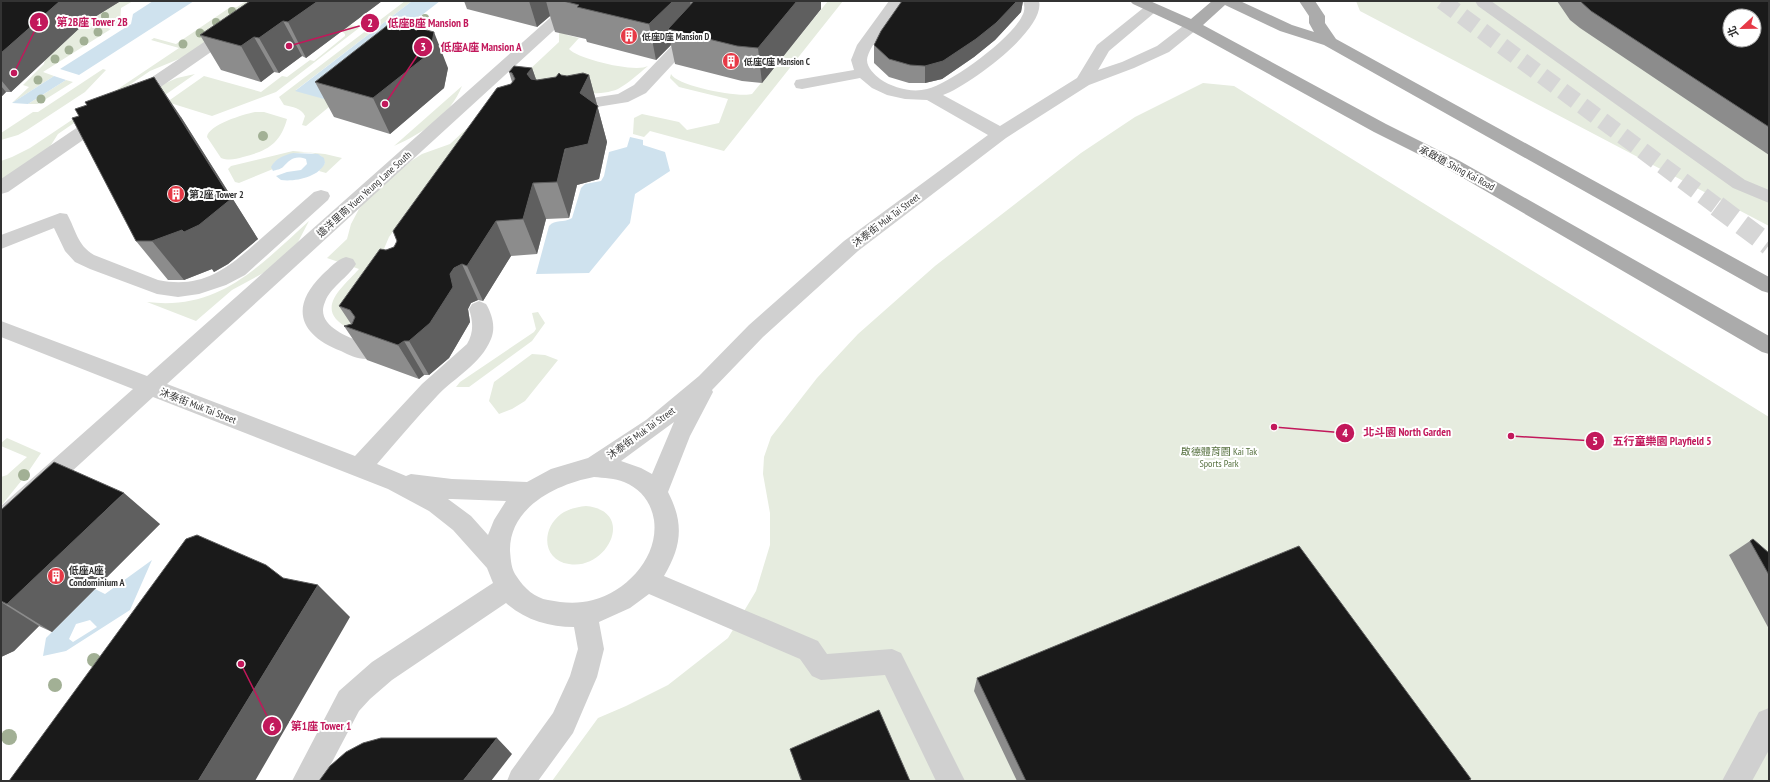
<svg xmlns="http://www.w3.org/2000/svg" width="1770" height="782" font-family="'PT Sans Narrow','Noto Sans TC',sans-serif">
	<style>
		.green { fill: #e6ecdf; fill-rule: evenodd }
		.water { fill: #cfe2ee; fill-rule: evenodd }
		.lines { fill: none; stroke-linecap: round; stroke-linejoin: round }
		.highway-tunnel-far1 { stroke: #d6d6d6; stroke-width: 17; stroke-dasharray: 17 8; stroke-linecap: butt }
		.highway-tunnel { stroke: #d6d6d6; stroke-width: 21; stroke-dasharray: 21 10; stroke-linecap: butt }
		.minor { fill: #d0d0d0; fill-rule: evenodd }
		.major { fill: #ababab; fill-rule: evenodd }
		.tree { fill: #a2b095 }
		.wall { fill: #8c8c8c }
		.shaded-wall { fill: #5f5f5f }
		.building { fill: #1a1a1a; stroke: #5f5f5f; fill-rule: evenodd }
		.labels { text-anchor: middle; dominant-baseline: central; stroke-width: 4; stroke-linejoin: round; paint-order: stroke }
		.far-poi-label { font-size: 9px; font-weight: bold; fill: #333; stroke: #fff; text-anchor: start }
		.street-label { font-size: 10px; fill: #333; stroke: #fff }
		.poi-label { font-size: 10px; font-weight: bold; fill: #333; stroke: #fff; text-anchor: start }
		.park-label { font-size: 10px; fill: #56703f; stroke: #fff }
		.leader { fill: none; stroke: #c2185b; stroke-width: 1.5 }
		.callout-dot { fill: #c2185b; stroke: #fff; stroke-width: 1.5 }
		.mark-label { font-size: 12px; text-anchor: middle; font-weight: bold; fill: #fff }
		.callout-label { font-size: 11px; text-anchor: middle; font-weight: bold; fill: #c2185b; stroke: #fff; stroke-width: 4; stroke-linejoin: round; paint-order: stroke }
	</style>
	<rect width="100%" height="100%" fill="#fff"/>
	<path class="green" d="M117,1H133L121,8L120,24L117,26L89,18Z
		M246,1H254L229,26L186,56L150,71L58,134L46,153L1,182V161L12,157L30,148L179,48L151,40L154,38L176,44L229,8L237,7Z
		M405,1H412L296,90L335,102L306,126L302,125L305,116C301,108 293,107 284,105L279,97Z
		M828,1H843L724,151L650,131L644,137L633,134L634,118L642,114L679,122L687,130L719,123L728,99L679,87L670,78L671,74C677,86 739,98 752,94Z
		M1356,1H1769V226L1360,11ZM1730,16H1754V40H1730Z
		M84,21L111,29L43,72L54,76L12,103L29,87L23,85L44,64L46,54Z
		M312,21L357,26L359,28L276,92L212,116L167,102L204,76L261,92L282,76L287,77L310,60L314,61L345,36V34L342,31L309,25Z
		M562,24L567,35L579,38L569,49C578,59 635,73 648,66C638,74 629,83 618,89C592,100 542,88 513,85L559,42V34Z
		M103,69L106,70L85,92L27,130L18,135L1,140V133L33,112H38Z
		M195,74L98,142L157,87L177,78Z
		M66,80L73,82L38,104H28Z
		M1203,83L1234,86L1769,417V781H552L598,718L626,706L668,685L728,638L756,591L770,545V513L763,474L764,457L771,437L817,378L858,334L935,266L1081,153L1135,117Z
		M462,86C450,116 423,133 394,146Z
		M505,93L461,139L389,237L350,329C312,310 342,288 359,269L327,258L347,239L351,224L359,209L370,196L405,165L422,154L450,144Z
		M255,112H264L287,119C280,145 266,151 243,157C236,159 229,161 221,158L207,137C208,125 244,114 255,112Z
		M293,151L325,154L342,158L326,173L319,171L325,163L321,156C306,149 286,153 274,163L273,169L239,183L235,182L228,169L231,166Z
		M309,221L298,242L284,257L267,271L232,290L196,321L147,302C220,311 259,266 309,221Z
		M538,312L545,323L532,341L469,387H456L460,382L534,332L536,329L532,313Z
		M532,354L545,355L558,360L525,401L512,409L499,414L489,401L494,382Z
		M7,438L41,453L26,475L1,506V477L7,475L27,457L1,446V443Z
		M586,506C637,511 607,571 569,564C542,560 541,529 561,514C568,509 577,507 586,506Z"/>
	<path class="water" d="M153,1H194L79,75L60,69L131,24L133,14Z
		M412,1H440L413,22L423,25L400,43L335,102L295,91Z
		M54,76L66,80L28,104L12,103Z
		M630,137L643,140V145L665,152L670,171L635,194L630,223L589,273L536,274L549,226C555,219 564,223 572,218L581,188L585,184L601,181L604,176L609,152L627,147Z
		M293,153L318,154L324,158L325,163C319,177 295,182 281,180L276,176L287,172L301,170L307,164L306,159C294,155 290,160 283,167C281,169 276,170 273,171L271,167C275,159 284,155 293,153Z
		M152,560L130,610L66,651L43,656L46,638L95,589L105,594ZM90,620L97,627L73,642L69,639L76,624Z"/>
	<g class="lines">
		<path class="highway-tunnel-far1" d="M1442,1L1718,207"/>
		<path class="highway-tunnel" d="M1717,206L1769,245"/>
		<path class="minor" d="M265,1H283L280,4L139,102L133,103L127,102L125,98L127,94Z
			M569,1H586L167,384L355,456L422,384L467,344C474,333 473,321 469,309L472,304L479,301L486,304C492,314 496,327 491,339C481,364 455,377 437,396C416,418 397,441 377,464L406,476L411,474L452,479L527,482L551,469L588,458L646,420L699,376L749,325L844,241L988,135L927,100L905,99L887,95L872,88L860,78L802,89L796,88L794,84L796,80L854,70L851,60L857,45L889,1H905C896,14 868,46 867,60C867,68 875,75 880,79C893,88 912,93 927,89C951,83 1012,38 1022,16C1025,11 1025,6 1023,1H1039C1046,30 968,86 943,95L1000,126L1077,78L1097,45L1147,5L1152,3L1157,5L1160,8L1109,51L1098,70L1122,62L1157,46L1187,23L1193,21L1199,23L1201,26L1169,52L1134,68L1089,85L1006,138L858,251L763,337L712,390L713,392L690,436L668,492C684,523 682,546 664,576L818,641L827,654L892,649L901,653L965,781H936L885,675L821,680L812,676L800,659L649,594L630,608L599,622L604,649L597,677L573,733L538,781H507L511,771L553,713L570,676L578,649L574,627C549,627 525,620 506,603L392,680L370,699L359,711L322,781H292L339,691L372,662L493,583L487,568L453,530L429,511L388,489L153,397L10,528L1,532V506L133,389L1,337V321L147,376ZM674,422L652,474L641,468L621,461ZM594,477C604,478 615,478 624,482C641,489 651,502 654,520C659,557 627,591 593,600C578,604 563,603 548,600C535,598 524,588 517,577C511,569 511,561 510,551C509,507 557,484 594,477ZM448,499H452L506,501L494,520L488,535L471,516Z
			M1475,1H1491L1745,180L1769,190V203L1733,188L1478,6Z
			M693,28L699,30L701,33L699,36L646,93L628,102L578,110L572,109L570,105L572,101L578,100L618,94L634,85L687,30Z
			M106,111L112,112L115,116L112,120L8,192L1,194V179L100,112Z
			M321,190L328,192L330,196L328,200L245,275L226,285L199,294L178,297L157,294L90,269L75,262L65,251L54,228L1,249V235L60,213L67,214C76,230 77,245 94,255L158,280C206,290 231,265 264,236C281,221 297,207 314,192Z
			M346,257L353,259L356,264C348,278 331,286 325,302C315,324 345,336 361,342C364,343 370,344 373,347C374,348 375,350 376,352L373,358C361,361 351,356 341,351C300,335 289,308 322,275C330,268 336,260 346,257Z
			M1769,708V750L1752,781H1722L1759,712Z"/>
		<path class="major" d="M1130,1H1150L1191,19L1212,1H1240L1292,25L1314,32L1309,23V16L1299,1H1315L1325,16V23L1336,39L1769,277V293L1762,291L1324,45L1280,31L1225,5L1203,25L1386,124L1458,160L1769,336V354L1762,352L1446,168L1374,132L1187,29L1133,4Z"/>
	</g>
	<g class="tree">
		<circle cx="232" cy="11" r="4"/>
		<circle cx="105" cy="16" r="4"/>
		<circle cx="425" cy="18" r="4"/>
		<circle cx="216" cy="22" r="4"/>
		<circle cx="98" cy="32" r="4.5"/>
		<circle cx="200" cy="33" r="4.5"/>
		<circle cx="84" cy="41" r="4.5"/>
		<circle cx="183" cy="44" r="4.5"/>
		<circle cx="69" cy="50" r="4.5"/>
		<circle cx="55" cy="59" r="4.5"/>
		<circle cx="38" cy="80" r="4.5"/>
		<circle cx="41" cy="99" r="4.5"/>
		<circle cx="263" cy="136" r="5"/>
		<circle cx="24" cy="475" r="6"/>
		<circle cx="94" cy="660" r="7"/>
		<circle cx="55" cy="685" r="7"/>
		<circle cx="9" cy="737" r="8"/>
	</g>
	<path class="wall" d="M1,1H118L119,2L85,23L11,92H6L1,97Z
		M250,1H382L306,58L302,56L279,73L274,72L261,82L221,70L200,35Z
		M464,1H821V9L762,83L742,81L675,64L671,45L656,60L587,42L586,39L555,32L550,16L537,27L467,9Z
		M902,1H1023L1021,12L995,40L974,57L942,79L925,83H909L889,77L874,63V45Z
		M1557,1H1769V155L1580,28L1570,20Z
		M448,68L444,88L390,134L334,117L315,82Z
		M532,68L536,79L537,80L556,77L561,75L567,76L589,75L607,142L599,179L577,185L569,218L546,219L537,254L511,256L483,301L478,300L471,303L468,309L470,322L449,358L429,375H424L419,379L367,360L344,326L351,324L339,306L386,250L394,247L512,82L509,72Z
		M181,117L258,239L228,264L214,272L212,269L184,280H168L136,241Z
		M1,510L160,524L52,632L39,626L14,651L1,657Z
		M1753,539L1769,553V629L1729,555Z
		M977,678L1468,781H1017L974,691Z
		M790,749L910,781H801L792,755Z"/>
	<path class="shaded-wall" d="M60,1H118L119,2L85,23L11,92L1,80V53Z
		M318,1H382L306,58L288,22Z
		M529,1H546L550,16L537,27Z
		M673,1H690L694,26L668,29L671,45L656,60L649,24Z
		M797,1H821V9L762,83L758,48Z
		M1017,1H1023L1021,12L995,40L974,57L942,79L925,83V66Z
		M283,21L302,56L279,73L259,38Z
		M434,32L448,68L444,88L390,134L373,98Z
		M254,37L274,72L261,82L241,46Z
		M532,68L544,103L527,74Z
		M589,75L607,142L599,179L577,185L569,218L557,182L580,93Z
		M154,77L181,117L258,239L228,264L214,272L212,269L184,280L152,241Z
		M1,86L6,92L1,97Z
		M533,183L546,219L537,254L523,219Z
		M496,221L511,256L483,301L467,266Z
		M462,264L478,300L471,303L468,309L470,322L449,358L429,375L409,341L454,268Z
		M404,341L424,375L419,379L398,345Z
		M124,493L160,524L52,632L7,604Z
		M318,585L350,617L255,781H198Z
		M1,602L39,626L14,651L1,657Z
		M497,738L512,754L491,781H463Z"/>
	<path class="building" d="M1,1H60L1,53Z
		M250,1H318L288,22L283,21L259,38L254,37L241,46L200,35Z
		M563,1H673L649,24L577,7L579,5Z
		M694,1H797L758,48L737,46L668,29Z
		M902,1H1017L996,23L976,39L943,61L925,66L910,65L889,59L874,45L881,31Z
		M1580,1H1769V127L1591,11ZM1730,16H1754V40H1730Z
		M393,21L434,32L430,53L373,98L315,82Z
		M514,66L532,68L527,74L531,79L537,80L556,77L559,73L561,75L567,76L583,73L589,75L580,93L598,106L588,144L565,149L557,182L533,183L523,219L496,221L467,266L462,264L454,268L450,274L453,287L430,323L409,341H404L398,345L344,326L352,324L355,317L350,310L339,306L380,249L386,250L394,247L397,241L393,231L497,88L511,84L515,79L512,73L509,72Z
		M154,77L231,199L199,225L184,232L182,230L152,241H136L72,118L79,116L75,109L87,105L85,102Z
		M54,462L124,493L7,604L1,601V510Z
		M197,535L266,565L283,578L318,585L198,781H9L186,539Z
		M1753,539L1769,553V575L1750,541Z
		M1299,546L1471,779L1468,781H1026L977,678Z
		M879,710L910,781H802L790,749Z
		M381,738H497L463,781H319L330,766L346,752L363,743Z"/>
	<defs>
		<g id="building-disc" transform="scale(0.9)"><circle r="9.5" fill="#e63946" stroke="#fff"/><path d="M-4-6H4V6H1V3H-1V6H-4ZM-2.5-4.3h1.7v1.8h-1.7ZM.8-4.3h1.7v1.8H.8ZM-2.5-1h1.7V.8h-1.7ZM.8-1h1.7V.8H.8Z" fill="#fff"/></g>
	</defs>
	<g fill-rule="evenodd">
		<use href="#building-disc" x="629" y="36"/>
		<use href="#building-disc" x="731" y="61"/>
		<use href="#building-disc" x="176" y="194"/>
		<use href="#building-disc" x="56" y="576"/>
	</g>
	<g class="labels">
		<g class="far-poi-label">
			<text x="642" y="36">低座D座 Mansion D</text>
			<text x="744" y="61">低座C座 Mansion C</text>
		</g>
		<g class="street-label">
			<text transform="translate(1457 168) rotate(28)">承啟道 Shing Kai Road</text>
			<text transform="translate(364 194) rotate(-42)">遠洋里南 Yuen Yeung Lane South</text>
			<text transform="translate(886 220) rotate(-37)">沐泰街 Muk Tai Street</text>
			<text transform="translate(198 406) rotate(21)">沐泰街 Muk Tai Street</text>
			<text transform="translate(641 433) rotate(-36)">沐泰街 Muk Tai Street</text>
		</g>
		<g class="poi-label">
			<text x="189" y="194">第2座 Tower 2</text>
			<text x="69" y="570">低座A座<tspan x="69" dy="12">Condominium A</tspan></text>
		</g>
		<g class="park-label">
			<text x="1219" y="451">啟德體育園 Kai Tak<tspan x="1219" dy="12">Sports Park</tspan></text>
		</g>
	</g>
	<path class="leader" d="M14 73L39 22M289 46L370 23M385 104L423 47M1274 427L1345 433M1511 436L1595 441M241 664L272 726"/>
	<g class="callout-dot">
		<circle cx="14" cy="73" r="4"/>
		<circle cx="289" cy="46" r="4"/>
		<circle cx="385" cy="104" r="4"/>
		<circle cx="1274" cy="427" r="4"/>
		<circle cx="1511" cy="436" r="4"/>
		<circle cx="241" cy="664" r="4"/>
		<circle cx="39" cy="22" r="10"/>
		<circle cx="370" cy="23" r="10"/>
		<circle cx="423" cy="47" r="10"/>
		<circle cx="1345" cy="433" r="10"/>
		<circle cx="1595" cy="441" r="10"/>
		<circle cx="272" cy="726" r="10"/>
	</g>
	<g class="mark-label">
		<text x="39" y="26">1</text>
		<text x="370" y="27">2</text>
		<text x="423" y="51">3</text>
		<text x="1345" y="437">4</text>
		<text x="1595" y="445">5</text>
		<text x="272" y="731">6</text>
	</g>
	<g class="callout-label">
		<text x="92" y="26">第2B座 Tower 2B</text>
		<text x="428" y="27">低座B座 Mansion B</text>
		<text x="481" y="51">低座A座 Mansion A</text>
		<text x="1407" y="436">北斗園 North Garden</text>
		<text x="1662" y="445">五行童樂園 Playfield 5</text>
		<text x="321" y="730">第1座 Tower 1</text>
	</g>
	<rect width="1770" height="782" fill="none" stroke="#333333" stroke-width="4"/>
	<g transform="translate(1742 28) rotate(248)"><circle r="19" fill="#ffffff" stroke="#adadad"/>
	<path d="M0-3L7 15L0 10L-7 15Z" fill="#e63946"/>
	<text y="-6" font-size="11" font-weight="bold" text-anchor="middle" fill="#333333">北</text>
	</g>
</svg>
